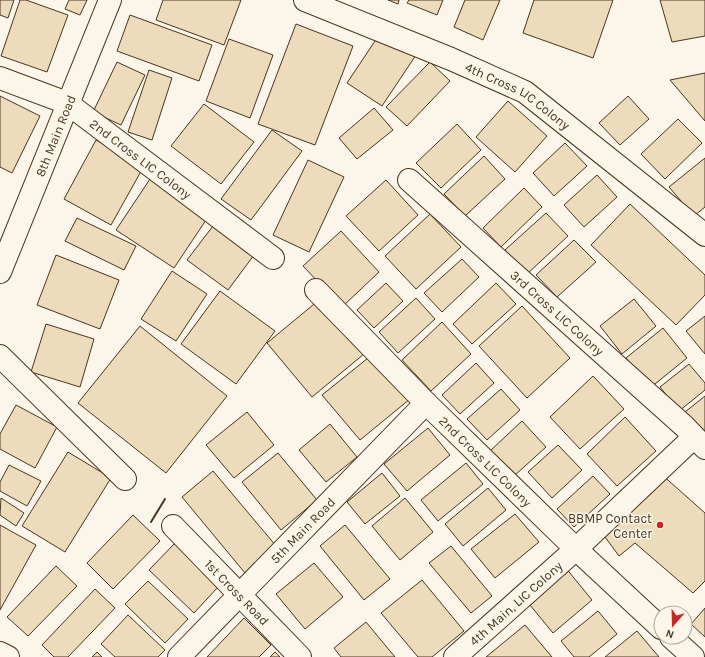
<svg xmlns="http://www.w3.org/2000/svg" width="705" height="657" font-family="Karla,sans-serif">
	<style>
		.building { fill: #ecdcbc; stroke: #4a3520 }
		.lines { fill: none; stroke-linecap: round; stroke-linejoin: round }
		.minor-casing { stroke: #4a3520; stroke-width: 24 }
		.tertiary-casing { stroke: #4a3520; stroke-width: 24 }
		.minor { stroke: #fbf6e9; stroke-width: 22 }
		.tertiary { stroke: #fbf6e9; stroke-width: 22 }
		.wall { stroke: #4a3520; stroke-width: 2 }
		.poi-dot { fill: #c62828; stroke: #fbf6e9; stroke-width: 1.5 }
		.labels { text-anchor: middle; dominant-baseline: central; stroke-width: 3; stroke-linejoin: round; paint-order: stroke }
		.street-label { font-size: 13px; fill: #4a3520; stroke: #fbf6e9 }
		.poi-label { font-size: 13px; fill: #4a3520; stroke: #fbf6e9; text-anchor: end }
	</style>
	<rect width="100%" height="100%" fill="#fbf6e9"/>
	<path class="building" d="M0,0H14L8,18L0,15Z
		M20,0H26L68,15L47,72L1,56Z
		M69,0H87L80,15L65,9Z
		M163,0H241L224,45L156,20Z
		M388,0H399L398,4Z
		M409,0H443L437,15L407,3Z
		M465,0H500L483,40L454,27Z
		M534,0H613L593,58L523,33Z
		M660,0H705V36L672,42Z
		M130,15L212,45L199,81L117,51Z
		M296,24L353,46L315,145L258,124Z
		M381,32L416,55L382,106L347,83Z
		M229,39L273,55L250,118L206,101Z
		M117,62L145,75L121,125L93,112Z
		M430,62L450,81L407,126L386,107Z
		M149,70L172,78L152,140L128,132Z
		M705,73V121L670,80Z
		M0,96L40,116L12,173L0,167Z
		M628,96L649,119L620,145L599,123Z
		M508,101L547,136L515,172L476,137Z
		M204,104L254,142L221,184L171,146Z
		M374,108L393,130L357,159L339,138Z
		M678,119L702,143L665,179L641,154Z
		M457,124L481,150L441,188L416,163Z
		M272,130L302,151L251,220L221,199Z
		M96,140L144,166L111,225L64,199Z
		M565,143L587,166L554,196L533,173Z
		M484,156L505,179L465,216L444,194Z
		M705,158V207L694,216L669,187Z
		M308,160L344,177L309,252L273,235Z
		M597,175L617,197L584,227L564,205Z
		M150,179L208,217L174,268L116,230Z
		M386,180L418,215L379,251L346,216Z
		M524,188L542,207L501,247L483,228Z
		M630,204L705,275V295L676,325L591,245Z
		M546,213L568,236L527,274L505,250Z
		M430,214L461,247L416,289L385,256Z
		M77,218L136,246L124,270L65,241Z
		M213,226L254,255L228,290L187,260Z
		M341,231L379,272L342,307L303,266Z
		M574,240L596,262L557,297L536,275Z
		M56,255L119,280L100,329L37,305Z
		M462,259L479,277L442,312L424,293Z
		M172,271L207,294L176,341L141,319Z
		M386,283L403,301L374,328L357,310Z
		M496,283L516,304L472,344L453,324Z
		M220,291L275,331L236,384L181,344Z
		M416,298L435,319L398,353L379,332Z
		M634,299L656,326L622,354L600,326Z
		M319,300L364,354L312,397L267,343Z
		M522,306L570,358L527,398L479,346Z
		M705,316V354L686,331Z
		M442,322L471,354L431,391L402,360Z
		M46,324L94,339L80,387L31,372Z
		M140,326L227,396L166,473L78,403Z
		M663,328L687,358L650,388L626,358Z
		M373,354L410,399L360,440L322,395Z
		M476,363L494,383L460,414L442,395Z
		M689,364L705,383V390L679,411L660,387Z
		M593,376L624,409L580,449L550,417Z
		M501,389L520,410L487,440L467,419Z
		M705,396V437L685,412Z
		M16,405L57,427L35,468L0,449V434Z
		M247,412L274,445L234,478L206,445Z
		M625,417L656,451L617,486L587,454Z
		M522,421L546,447L514,476L490,451Z
		M330,424L357,457L326,482L299,450Z
		M428,428L450,455L407,491L384,464Z
		M558,445L582,470L552,498L528,472Z
		M68,452L111,478L65,552L22,526Z
		M278,453L317,500L281,530L242,482Z
		M466,463L483,484L438,521L421,500Z
		M9,465L41,481L27,506L0,491V482Z
		M213,471L277,547L245,573L182,497Z
		M382,473L400,496L365,524L347,502Z
		M660,473L705,513V581L693,593L635,543L619,556L605,537Z
		M593,476L610,494L574,527L557,509Z
		M488,488L506,510L463,546L445,524Z
		M1,498L24,513L16,526L0,515Z
		M405,498L433,532L400,560L372,526Z
		M515,514L539,542L495,578L471,549Z
		M133,515L160,541L113,589L87,563Z
		M0,525L36,545L0,610Z
		M345,525L390,579L364,600L320,546Z
		M175,543L219,586L194,613L149,570Z
		M451,546L492,596L471,613L429,563Z
		M314,563L343,597L305,629L276,594Z
		M56,566L77,586L28,636L7,617Z
		M565,567L592,600L553,633L525,599Z
		M422,580L464,631L432,657H418L381,613Z
		M148,581L188,619L165,643L125,604Z
		M95,589L115,608L68,657H54L42,645Z
		M705,608V637L691,624Z
		M598,611L617,634L589,657H574L561,641Z
		M128,615L165,650L158,657H115L101,644Z
		M244,618L271,645L259,657H207Z
		M366,622L395,657H341L334,648Z
		M525,625L552,657H486Z
		M637,631L659,657H605Z
		M97,652L102,657H92Z
		M275,652L280,657H270Z"/>
	<g class="lines">
		<g class="minor-casing">
			<g id="minor">
				<path id="s1" d="M305,0L451,59L525,92L705,235"/>
				<path id="s2" d="M0,78L67,103L273,258"/>
				<path id="s3" d="M409,180L684,426L705,448"/>
				<path id="s4" d="M316,290L426,403L576,549L661,628"/>
				<path d="M0,356L125,479"/>
				<path id="s5" d="M173,526L300,657"/>
				<path d="M671,637L693,657"/>
				<path d="M0,653L8,657"/>
				<path id="s6" d="M179,657L426,403"/>
				<path id="s7" d="M455,657L576,549L694,437"/>
			</g>
		</g>
		<g class="tertiary-casing">
			<g id="tertiary">
				<path id="s8" d="M0,272L110,0"/>
			</g>
		</g>
		<use href="#minor" class="minor"/>
		<use href="#tertiary" class="tertiary"/>
		<path class="wall" d="M151,522L165,499"/>
	</g>
	<circle class="poi-dot" cx="660" cy="525" r="4"/>
	<g class="labels">
		<g class="street-label">
			<text stroke="none"><textPath href="#s1" startOffset="234">4th Cross LIC Colony</textPath></text>
			<text stroke="none"><textPath href="#s8" startOffset="147">8th Main Road</textPath></text>
			<text stroke="none"><textPath href="#s2" startOffset="164">2nd Cross LIC Colony</textPath></text>
			<text stroke="none"><textPath href="#s3" startOffset="199">3rd Cross LIC Colony</textPath></text>
			<text stroke="none"><textPath href="#s4" startOffset="241">2nd Cross LIC Colony</textPath></text>
			<text stroke="none"><textPath href="#s6" startOffset="177">5th Main Road</textPath></text>
			<text stroke="none"><textPath href="#s5" startOffset="92">1st Cross Road</textPath></text>
			<text stroke="none"><textPath href="#s7" startOffset="81">4th Main, LIC Colony</textPath></text>
		</g>
		<g class="poi-label">
			<text x="652" y="518">BBMP Contact<tspan x="652" dy="15">Center</tspan></text>
		</g>
	</g>
	<g transform="translate(673 625) rotate(200)"><circle r="19" fill="#fbf6e9" stroke="#b4a999"/>
	<path d="M0-3L7 15L0 10L-7 15Z" fill="#c62828"/>
	<text y="-6" font-size="11" font-weight="bold" text-anchor="middle" fill="#4a3520">N</text>
	</g>
</svg>
